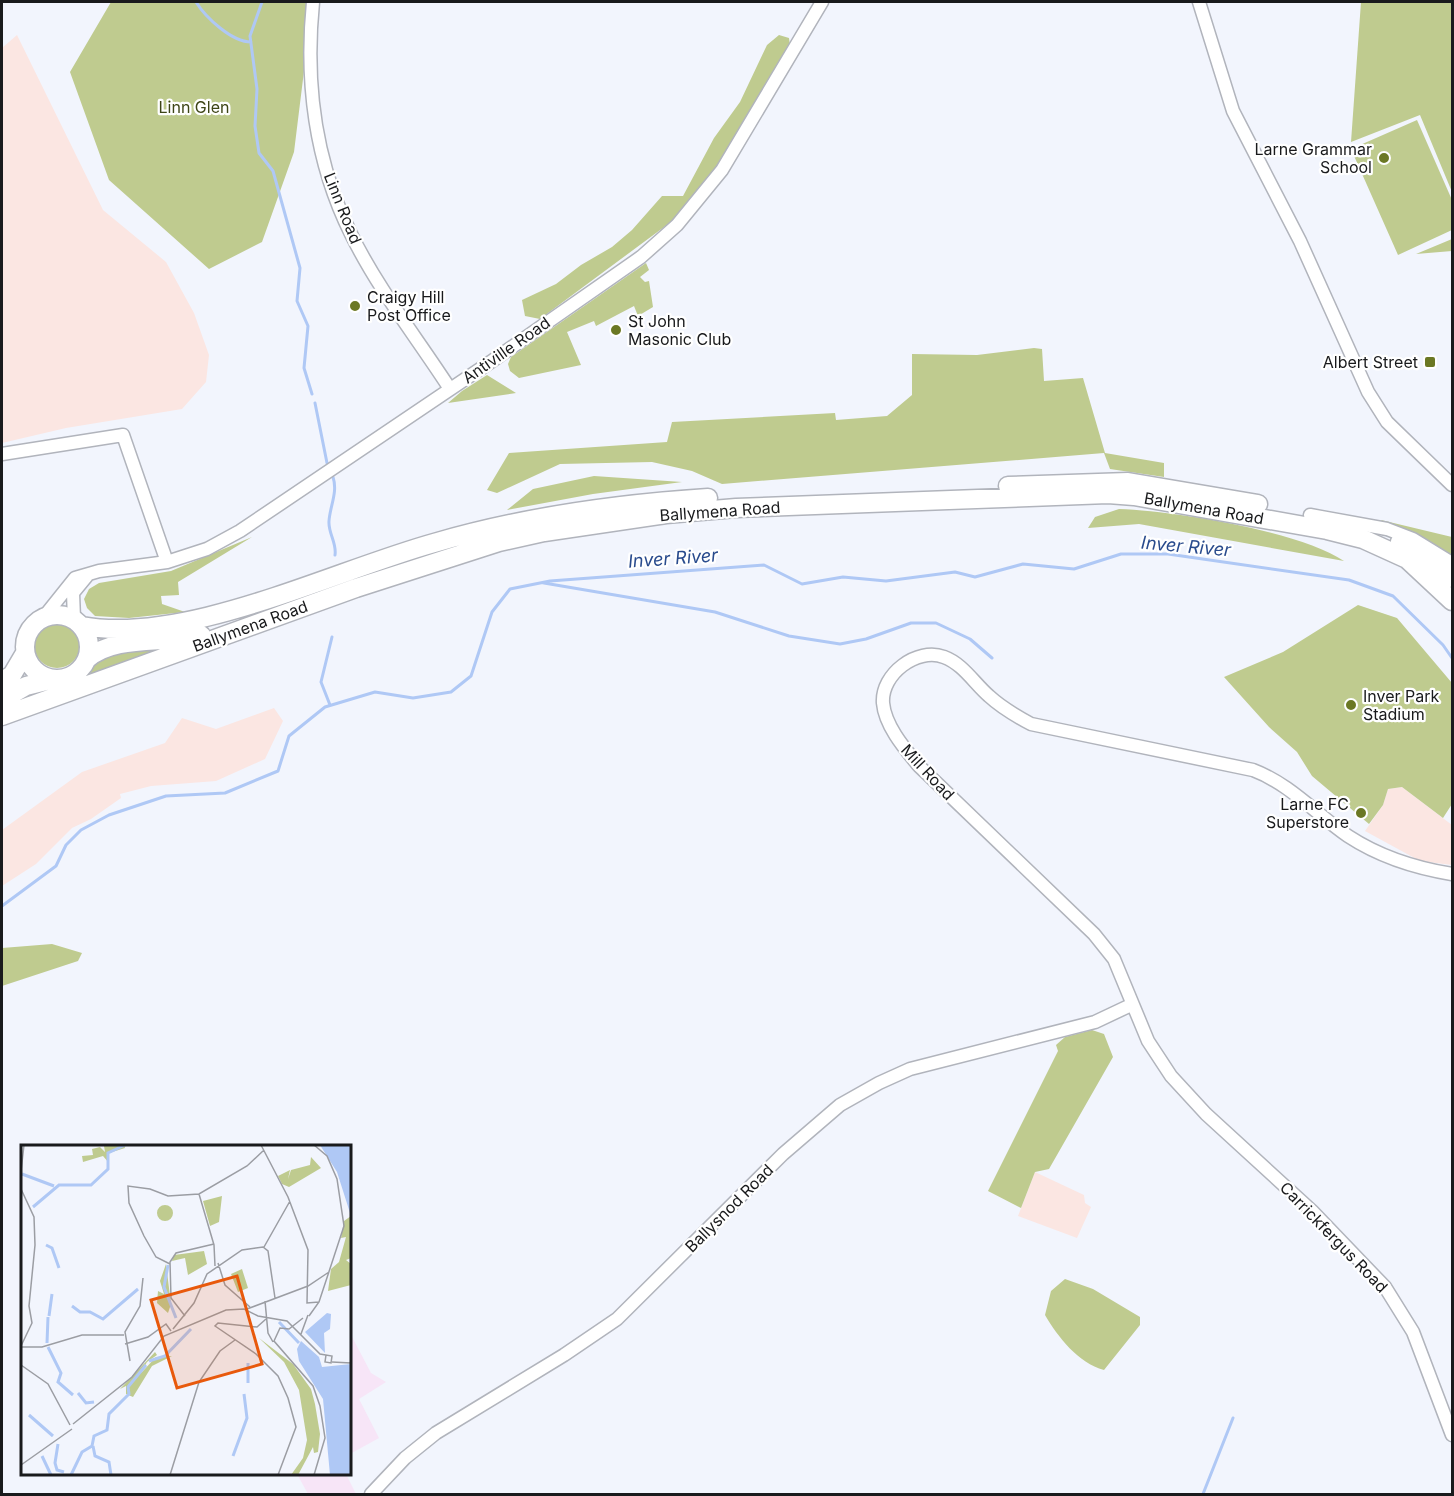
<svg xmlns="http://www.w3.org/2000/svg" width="1454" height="1496" font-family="Inter,sans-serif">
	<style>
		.commercial { fill: #f7e5f7 }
		.industrial { fill: #fbe6e2 }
		.green { fill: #bfcb8f }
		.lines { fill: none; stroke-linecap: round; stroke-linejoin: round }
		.stream { stroke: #afc8f5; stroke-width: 3 }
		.minor-casing { stroke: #b1b4bc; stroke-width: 15 }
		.highway-casing { stroke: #b1b4bc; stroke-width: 21 }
		.minor { stroke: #fff; stroke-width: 12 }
		.highway { stroke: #fff; stroke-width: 18 }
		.poi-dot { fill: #6b7824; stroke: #fff; stroke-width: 2 }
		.labels { text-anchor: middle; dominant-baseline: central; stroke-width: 4.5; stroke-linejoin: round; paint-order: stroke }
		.park-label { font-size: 16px; fill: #3d4516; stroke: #fff }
		.poi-label { font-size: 16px; fill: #191a1c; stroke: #fff; text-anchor: end }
		.street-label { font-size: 16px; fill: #191a1c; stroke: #fff }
		.water-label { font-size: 18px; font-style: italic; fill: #294b8d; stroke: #fff }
		.inset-river { fill: none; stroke: #afc8f5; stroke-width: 3 }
		.inset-road { fill: none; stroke: #9b9da3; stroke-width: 1.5 }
		.view { fill: #e8590c; fill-opacity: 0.15; stroke: #e8590c; stroke-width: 3 }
		.inset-edge { fill: none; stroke: #191a1c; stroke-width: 3 }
	</style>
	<rect width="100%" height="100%" fill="#f2f5fd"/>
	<path class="commercial" d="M350,1333L371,1373L386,1382L359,1399L379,1438L350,1454Z
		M297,1474H346L356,1494H308Z"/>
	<path class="industrial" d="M17,35L103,210L166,262L194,313L209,355L206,382L182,409L66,428L2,443V48Z
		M274,708L283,721L265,759L216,781L151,786L120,794L121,798L91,819L72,828L36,864L2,886V830L82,772L165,743L182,718L216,729Z
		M1402,787L1452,825V865L1420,861L1365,831L1383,805L1388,789Z
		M1035,1172L1084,1195L1085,1203L1091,1207L1077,1238L1018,1216Z"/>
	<path class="green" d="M111,2H308L304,71L294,152L262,242L209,269L109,180L70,72Z
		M1361,2H1452V192L1420,115L1351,142Z
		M779,35L789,38L790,46L723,162L679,216L540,319L525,316L522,300L556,284L581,265L612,247L632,230L662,196H683L714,138L740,102L767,45Z
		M1417,120L1452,200V230L1398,255L1351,149Z
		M1452,239V251L1416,254Z
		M646,263L649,270L640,277L645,282L649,281L653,307L638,316L634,306L596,326L594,321L567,332L581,365L519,378L510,371L508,364L511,357Z
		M1034,348L1042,349L1044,381L1083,378L1105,453L1164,463V477L1110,469L1104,453L722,484L692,471L652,462L560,464L497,493L487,490L509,453L667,442L672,422L835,413L836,420L887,416L912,395V354L977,355Z
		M487,375L516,393L448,403L462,391Z
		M594,476L682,482L593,494L507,510L533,489Z
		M1119,509C1175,511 1299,531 1344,561L1139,524L1088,528L1095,517Z
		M1381,520L1452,537V557L1383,523Z
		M252,537L178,582L179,595L161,596L162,604L185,612L129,618L95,616L87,608L84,599L89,589L99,583L171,571Z
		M1358,605L1397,618L1452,683V804L1443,818L1402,787L1388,789L1383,805L1369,824L1312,776L1297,752L1269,727L1224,677L1283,652Z
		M34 645a23 23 0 1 1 46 0a23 23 0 1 1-46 0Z
		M161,647L163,655L79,681L100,655Z
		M52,944L82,953L78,961L2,986V948Z
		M1092,1030L1104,1034L1113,1057L1049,1169L1035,1172L1021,1208L988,1191L1058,1051L1056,1045L1065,1037Z
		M1065,1279L1093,1289L1140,1317V1325L1104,1370C1078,1363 1058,1337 1045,1315L1051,1291Z"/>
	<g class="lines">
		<path class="stream" d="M196,2C206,18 232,42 251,42
			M262,2L250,36L257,89L255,126L259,153L273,171L300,268L297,301L308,326L304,368L312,394
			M315,403L327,463
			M333,477C338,492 330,506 329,521C328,533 337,543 335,555
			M544,583L715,612L789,636L840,644L866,639L911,623H936L970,639L992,658
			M330,705L321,682L332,637
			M2,906L56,866L66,845L81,830L109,815L166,796L225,793L278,771L289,736L325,707L375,692L413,698L451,692L471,676L492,612L510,589L550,581L764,565L802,584L843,577L886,581L955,572L975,577L1023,564L1074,569L1121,554H1168L1349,580L1393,596L1443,645L1452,658
			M1203,1494L1233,1418"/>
		<g class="minor-casing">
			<path id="minor" d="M313,2C305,81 315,162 351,234C378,289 417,338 450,389
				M1199,2L1233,111L1300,241L1368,392L1387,422L1452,485
				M2,454L123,435L167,562
				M1310,515L1387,529L1413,539L1452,563
				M43,618L75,578L99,571L167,562L207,549L240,531L492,361L641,257L677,225L722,170L822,2
				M74,619L73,593L87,576
				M1452,874C1415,868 1380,857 1348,836C1316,814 1290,784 1253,770L1031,724C1016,716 1002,708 989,696C974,683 963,664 944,657C917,647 881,674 883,703C885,726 905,749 919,766L1094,934L1114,959L1148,1041L1171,1076L1206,1114L1312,1211L1385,1287L1413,1332L1452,1435
				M371,1494L405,1458L436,1433L564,1355L617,1319L783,1154L840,1105L879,1083L910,1069L1095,1022L1131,1005"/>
		</g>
		<g class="highway-casing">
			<path id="highway" d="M1008,486L1128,482L1258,504
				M1400,542L1431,560L1452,578
				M25 647a32 32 0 1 1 64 0a32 32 0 1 1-64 0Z
				M82,626C185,645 333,571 434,543C523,517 615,504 708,498
				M87,659C116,634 165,645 201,635
				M2,681L12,675L25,653
				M2,700L26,686L54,679
				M2,716L356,588L499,542L544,532L666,514L736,508L1108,494L1134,496L1327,530L1363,539L1407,559L1452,601"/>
		</g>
		<use href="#minor" class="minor"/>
		<use href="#highway" class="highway"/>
	</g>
	<g class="poi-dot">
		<circle cx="1384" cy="158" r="6"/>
		<circle cx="355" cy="306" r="6"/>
		<circle cx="616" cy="330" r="6"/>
		<rect x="1424" y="356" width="12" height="12" rx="3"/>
		<circle cx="1351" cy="705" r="6"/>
		<circle cx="1361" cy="813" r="6"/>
	</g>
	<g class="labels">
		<g class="park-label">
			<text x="194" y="107">Linn Glen</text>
		</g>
		<g class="poi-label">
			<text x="1372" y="149">Larne Grammar<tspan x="1372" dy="18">School</tspan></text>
			<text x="367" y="297" text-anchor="start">Craigy Hill<tspan x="367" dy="18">Post Office</tspan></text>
			<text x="628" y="321" text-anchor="start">St John<tspan x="628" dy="18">Masonic Club</tspan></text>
			<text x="1418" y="362">Albert Street</text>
			<text x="1363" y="696" text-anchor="start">Inver Park<tspan x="1363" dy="18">Stadium</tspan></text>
			<text x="1349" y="804">Larne FC<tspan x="1349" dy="18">Superstore</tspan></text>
		</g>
		<g class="street-label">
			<text transform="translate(343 208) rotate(68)">Linn Road</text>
			<text transform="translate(506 350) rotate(-35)">Antiville Road</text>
			<text transform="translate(1204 508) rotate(10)">Ballymena Road</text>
			<text transform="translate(720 511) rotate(-4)">Ballymena Road</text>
			<text transform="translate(250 626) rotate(-20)">Ballymena Road</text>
			<text transform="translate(928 772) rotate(47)">Mill Road</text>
			<text transform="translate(729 1208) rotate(-45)">Ballysnod Road</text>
			<text transform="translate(1334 1237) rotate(46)">Carrickfergus Road</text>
		</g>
		<g class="water-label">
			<text transform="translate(1186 546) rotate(5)">Inver River</text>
			<text transform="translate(673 558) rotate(-4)">Inver River</text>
		</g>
	</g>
	<g transform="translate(21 1145)">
		<rect width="330" height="330" fill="#f2f5fd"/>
		<path d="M87,0H103L104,3L88,8V18L82,11L62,17L61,11L72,10L71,4L79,2L84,7L83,1ZM290,12L300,23L268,42L261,39L257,31L269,25L267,34L270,25L289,20ZM201,51L198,77L189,81L182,56ZM136 68a8 8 0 1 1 16 0a8 8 0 1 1-16 0ZM330,71V113L325,115L330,119V140L307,146L310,124L318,117L325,92L320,93L323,76ZM183,106L186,119L167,130L164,113L151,116L153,110ZM145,119L150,159L147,168L136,158L137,146L143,149L139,136ZM221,124L227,143L217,147L210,129ZM238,193L272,219L290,244L294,259L299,289L297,307L293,308L292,302L277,330H270L282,313L286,295L278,245L263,217ZM134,207L136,210L126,217L120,228L135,212L151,211L131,221L112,252L105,249V241L99,244Z" fill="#bfcb8f"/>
		<path d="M299,0H330V71L316,27ZM306,168L310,169L309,184L303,188L304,208L284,187ZM280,196L298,212L301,222L330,219V330H309L302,254L278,216L276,204Z" fill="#afc8f5"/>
		<path class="inset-river" d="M1,29L33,41M12,62L38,40H70L87,24V8L104,0M25,100L31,103L38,123M147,120L143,142L155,173M51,161L59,167H69L82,174L117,144M28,171L31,149M258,177L278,198M26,198L27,172M27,202L40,228L37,237L52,250M128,216L144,211L170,184M227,218V238M57,248L65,258L73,257M8,270L32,291M37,299L34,318L36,325L43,327M72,301L74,311L88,317L90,330M21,311L30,330M212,311L226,273L223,249M50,330L61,307L71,301L73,291L86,285L88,269L108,249L107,242L125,220"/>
		<path class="inset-road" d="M240,0L267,52L287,105L286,158L298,157M0,26L3,0M0,44L13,72L14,100L8,161L11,178L0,201M178,49L193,100L194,121M243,102L269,56M197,118L204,140L229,162M149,119L135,112L123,91L108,58L107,41L129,44L147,51L178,49L226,21L243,5M244,156L247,188L252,197M226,164L287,141L308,127M164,171L150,153L149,117L155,108L193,99M288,171L298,157L323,81L316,34L306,11L293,0M282,173L268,184L259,183L253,196L292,241L299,261L304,293L293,330M245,174L236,182L197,178L194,181L235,209L257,231L267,253L275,282L257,330M152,184L173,158L186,129L221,105L242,102L247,106L254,153M280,189L287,170M104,199L127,192L145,179L150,186M0,202H21L61,190H103M109,216L104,187L119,161L122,133M311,217L330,218M0,220L27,239L49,280M52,279L111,232L143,191L205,165L223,164L237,171L266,176L299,209L311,211L310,218L304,217L305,210M0,320L51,284M149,330L178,237L199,206L214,195"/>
		<path class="view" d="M216,131L241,219L156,243L130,155Z"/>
		<rect width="330" height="330" class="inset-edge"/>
	</g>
	<rect width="1454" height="1496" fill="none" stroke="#191a1c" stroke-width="6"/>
</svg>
